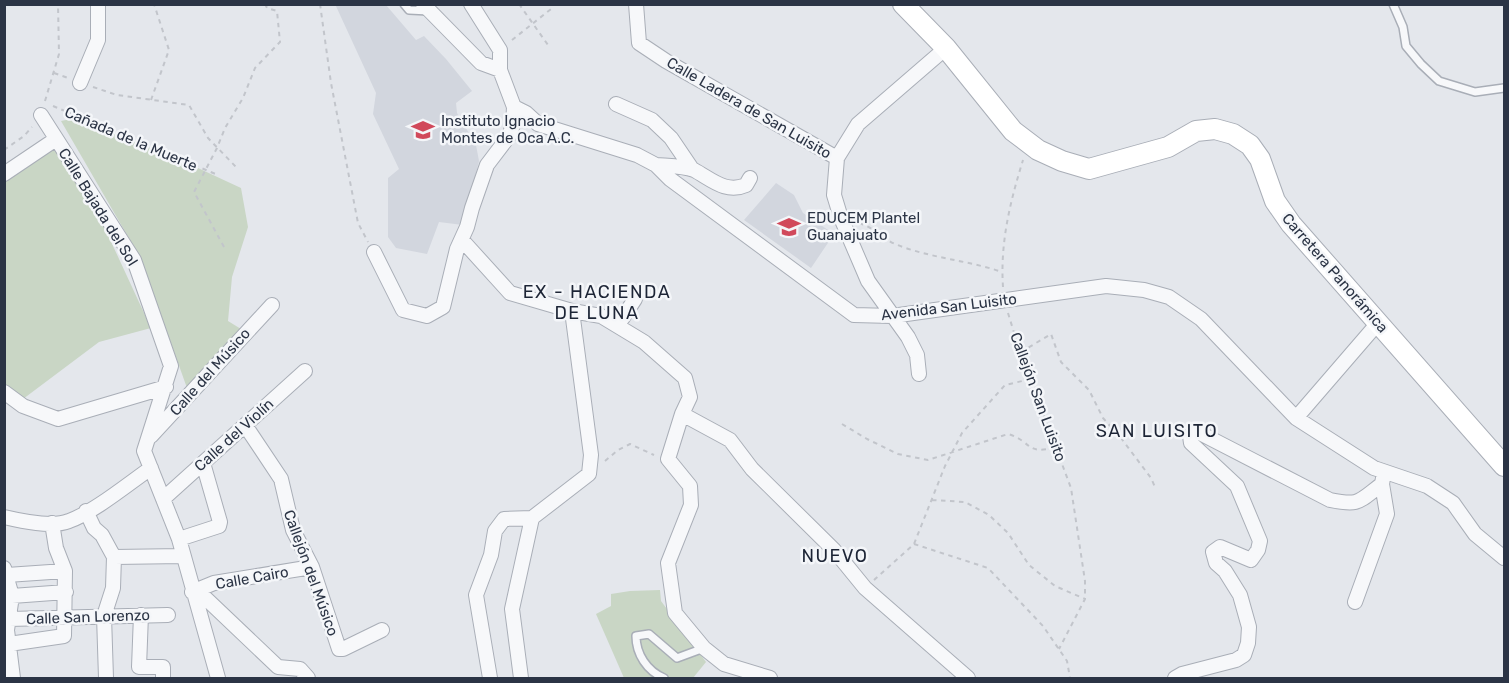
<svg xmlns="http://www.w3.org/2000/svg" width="1509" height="683" font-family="Rubik,sans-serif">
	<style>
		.built { fill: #d2d6de }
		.green { fill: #c9d6c5 }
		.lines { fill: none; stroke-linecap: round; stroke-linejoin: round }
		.lane-casing { stroke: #a9aeb7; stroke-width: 10 }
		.street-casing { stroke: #a9aeb7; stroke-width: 16 }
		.secondary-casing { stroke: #a9aeb7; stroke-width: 22 }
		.path { stroke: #c2c5cb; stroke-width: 2; stroke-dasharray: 4.5 4.5; stroke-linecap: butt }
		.lane { stroke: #f7f8fa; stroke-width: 7 }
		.street { stroke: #f7f8fa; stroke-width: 14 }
		.secondary { stroke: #fff; stroke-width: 20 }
		.labels { text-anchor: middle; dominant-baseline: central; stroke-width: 5; stroke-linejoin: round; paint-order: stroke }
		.street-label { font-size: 15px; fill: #2b3445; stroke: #f4f6f9 }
		.poi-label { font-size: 15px; fill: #2b3445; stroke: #f4f6f9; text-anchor: start }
		.quarter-label { font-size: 18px; letter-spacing: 1.5px; fill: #1d2536; stroke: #f4f6f9 }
	</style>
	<rect width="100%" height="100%" fill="#e4e7ec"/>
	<path class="built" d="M335,4L386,5L416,40L424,36L446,59L472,91L456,103L457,113L476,145L479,161L463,225L439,222L427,254L396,248L388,237V178L399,169L373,114L376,93Z
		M776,183L794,195L803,213L834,234L811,268L744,220Z"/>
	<path class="green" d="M76,118L185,162L241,188L248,227L232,277L228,321L241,329L187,388L141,259L61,121Z
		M55,144L101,220L151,328L99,342L23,399L5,386V181Z
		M660,590L661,601L706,662L693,678H624L596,614L611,606V594L630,591Z"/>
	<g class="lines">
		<g class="lane-casing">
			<path id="lane" d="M404,4L409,10L429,11
				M1393,4L1403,27L1406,46L1421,64L1439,81L1475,92L1504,88
				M664,678C647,671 636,654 636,636L649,634L677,658L704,648"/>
		</g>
		<g class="street-casing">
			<path id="street" d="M423,4L481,63L500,70
				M636,4L639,43L666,61L837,158
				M80,83L98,40V4
				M616,104L652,120L671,138L692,169
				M514,107L526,113L538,124L637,155L656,165L670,179L854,315L892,316L1106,286L1144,290L1169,297L1201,319L1296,418L1374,468L1427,486L1453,503L1475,534L1504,558
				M41,115L134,260L171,366L144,451L179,539L218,678
				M656,165C667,166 683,166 694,170C711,179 726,194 746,185L750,178
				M4,174L56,139
				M462,240L510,293L572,311L601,316L644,342L685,378L690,397L682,414L668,459L690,486L691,505L668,563L675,613L704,648L724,664L770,678
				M374,252L403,310L427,316L443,307L457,249L467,227L472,208L487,165L509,136L513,125L514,107L500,70V50L471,4
				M618,325L635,299
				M919,374L917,355L908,337L868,281L841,218L834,195L837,158L858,124L946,48
				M4,392L23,406L58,419L166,387
				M682,414L730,440L752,469L834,550L865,588L968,678
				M1296,418L1378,323
				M245,425L281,479L293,530L312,567L339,649H343L382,630
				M151,436L272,305
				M163,499L305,371
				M86,511L94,528L102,535L114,557L113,588L104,616L106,678
				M4,517C21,521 52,528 69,521C94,512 128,484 151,468
				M179,539L219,526L220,522L203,463
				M114,557L183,556
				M4,568L12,596L7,630L13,678
				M7,575L65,571
				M197,590L278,667L300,669L308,678
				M192,592L214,583L312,567
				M12,596L66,592
				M1355,602L1387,514L1382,484L1383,478
				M141,615L139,667H163V678
				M9,619L168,615
				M9,644L64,636L65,571L56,548L52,523
				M490,678L476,595L491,555L495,531L504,519L532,518
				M521,678L512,609L532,518L589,474L591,455L572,311
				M1175,678L1182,674L1236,660L1244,655L1248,643L1249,627L1240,595L1225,571L1216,563L1213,552L1220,547L1251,560L1258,550L1260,541L1237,486L1191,443L1190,436L1196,431L1330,500C1360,506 1358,502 1382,484"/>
		</g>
		<g class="secondary-casing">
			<path id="secondary" d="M903,4L946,48L1013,131L1038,150L1062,161L1089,169L1168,147L1196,131L1215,129L1233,134L1250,145L1260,159L1275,201L1291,224L1504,466"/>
		</g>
		<path class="path" d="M320,4L331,83L358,223L368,242
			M519,4L548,45
			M512,40L551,9
			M54,73L68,78
			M93,87L117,95L189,105L208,138L237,168
			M151,100L169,50L154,4
			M45,101L59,54L58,4
			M53,106L218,175
			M4,150L24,136L32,127
			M859,223C873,227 882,238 895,244C929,258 967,260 1002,272
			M224,247L194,192L217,148L225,128L243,98L255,68L280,42L277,11L267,8L265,4
			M1003,287C1000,243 1010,202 1023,160
			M1008,313L1020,352L1071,488L1085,581V599L1059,649
			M1021,352L1051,334L1061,362L1089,390L1103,418L1121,438L1151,478L1155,487
			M842,424L867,439L898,454L928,460L1008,434C1032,441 1026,456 1056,447
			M605,461L618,450L630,444L654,455
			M932,500L965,502L989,515L1008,533L1029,565L1055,586L1085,599
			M914,544L988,568L1043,626L1067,661L1070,678
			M874,580L914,544L945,466L962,433L1005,385L1031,379"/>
		<use href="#lane" class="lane"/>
		<use href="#street" class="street"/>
		<use href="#secondary" class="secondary"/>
	</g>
	<defs>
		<g id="school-bare" transform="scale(1.8)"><path d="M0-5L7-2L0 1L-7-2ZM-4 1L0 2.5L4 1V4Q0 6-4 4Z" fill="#d1495b" stroke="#f4f6f9" stroke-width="2.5" paint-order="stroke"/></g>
	</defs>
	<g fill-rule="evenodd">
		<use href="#school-bare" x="423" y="130"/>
		<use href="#school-bare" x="789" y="227"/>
	</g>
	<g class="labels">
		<g class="street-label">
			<text transform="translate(749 108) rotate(30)">Calle Ladera de San Luisito</text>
			<text transform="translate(131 139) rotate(23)">Cañada de la Muerte</text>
			<text transform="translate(98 207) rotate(58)">Calle Bajada del Sol</text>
			<text transform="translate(1335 273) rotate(49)">Carretera Panorámica</text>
			<text transform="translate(949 307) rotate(-7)">Avenida San Luisito</text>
			<text transform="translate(210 372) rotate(-48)">Calle del Músico</text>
			<text transform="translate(1038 397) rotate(70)">Callejón San Luisito</text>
			<text transform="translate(234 435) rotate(-42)">Calle del Violín</text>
			<text transform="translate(311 573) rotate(70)">Callejón del Músico</text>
			<text transform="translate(252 578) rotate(-10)">Calle Cairo</text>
			<text transform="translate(88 617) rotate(-2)">Calle San Lorenzo</text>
		</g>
		<g class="poi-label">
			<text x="441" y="121">Instituto Ignacio<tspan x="441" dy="17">Montes de Oca A.C.</tspan></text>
			<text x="807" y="218">EDUCEM Plantel<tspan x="807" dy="17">Guanajuato</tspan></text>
		</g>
		<g class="quarter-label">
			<text x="597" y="292">EX - HACIENDA<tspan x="597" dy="21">DE LUNA</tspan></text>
			<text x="1157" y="431">SAN LUISITO</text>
			<text x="835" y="556">NUEVO</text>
		</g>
	</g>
	<rect width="1509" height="683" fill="none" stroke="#2b3445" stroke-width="12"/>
</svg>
